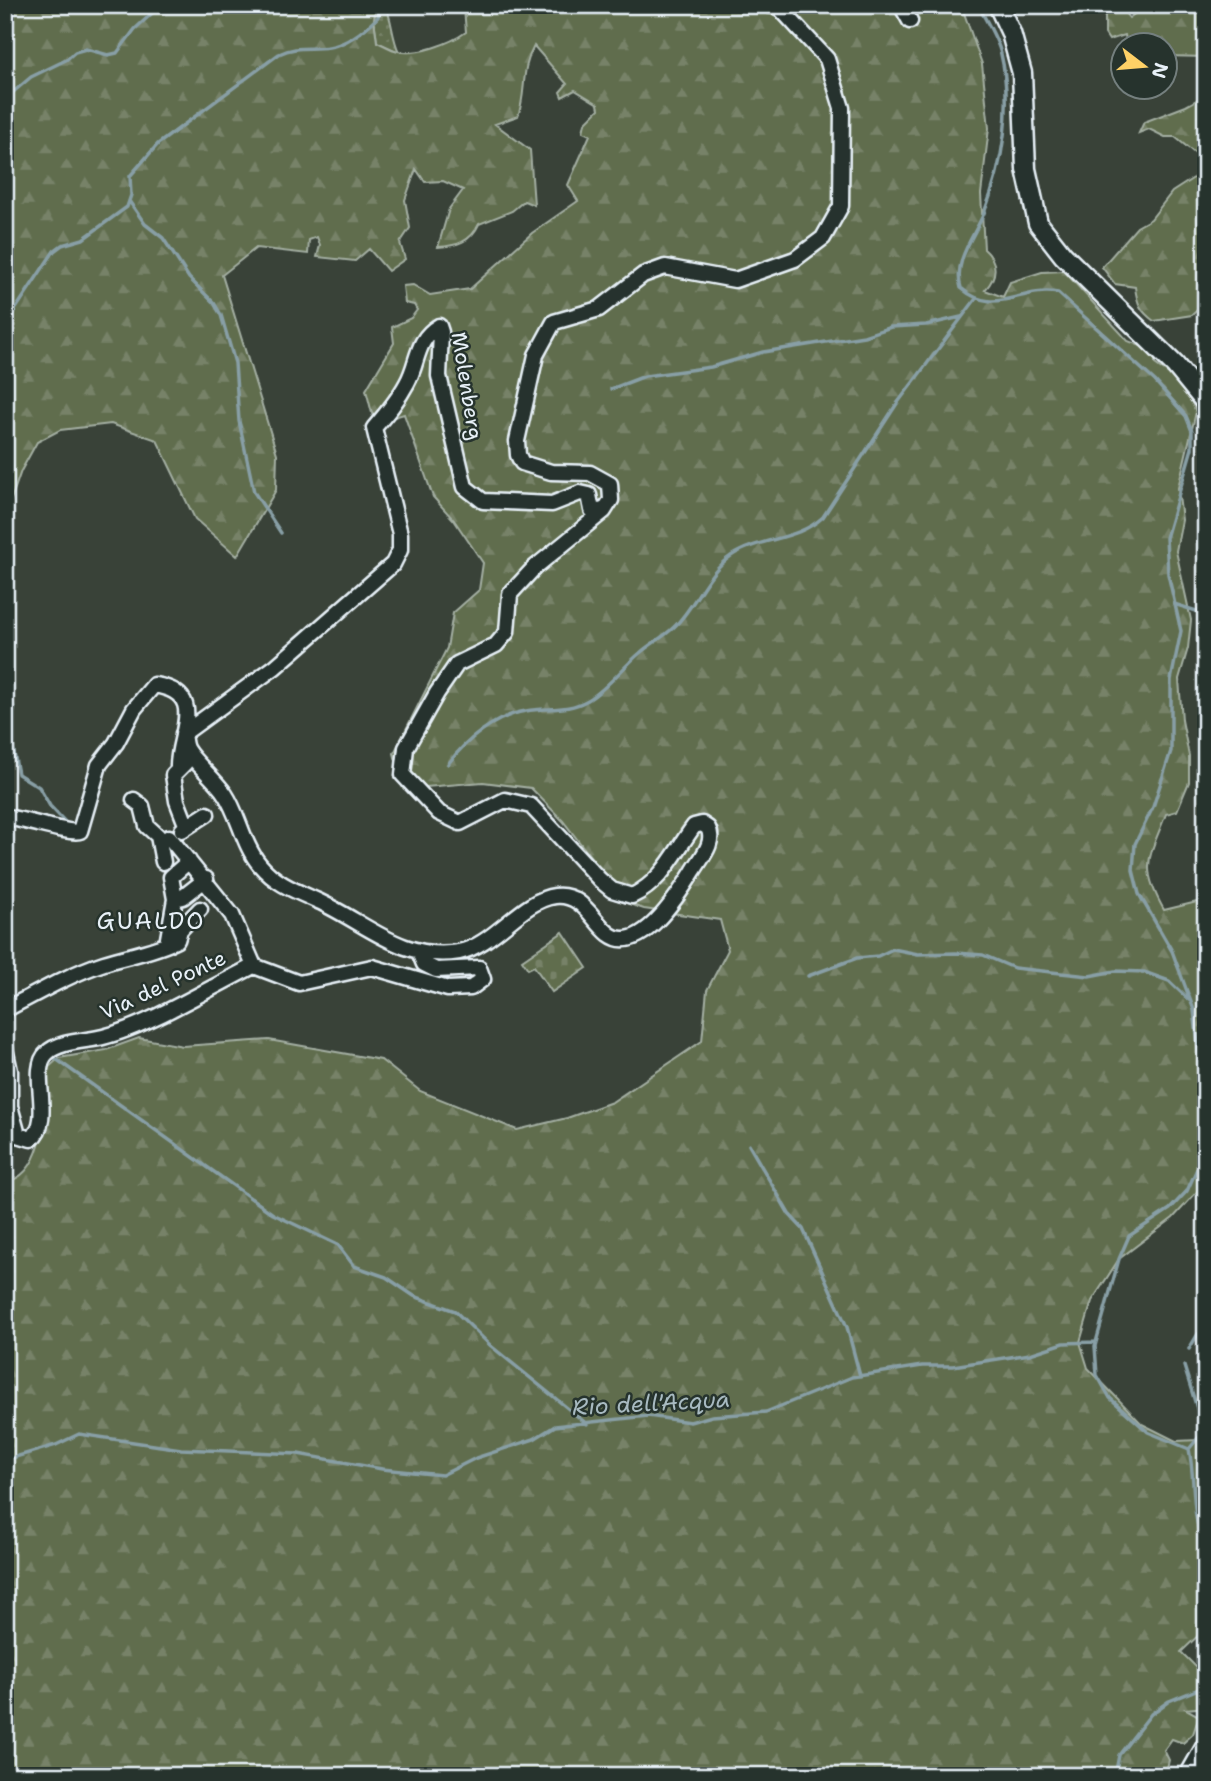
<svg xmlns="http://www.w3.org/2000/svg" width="1211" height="1781" font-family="'Shantell Sans',sans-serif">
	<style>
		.green { fill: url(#green-dots); stroke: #a4afa3; stroke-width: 2 }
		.forest { fill: url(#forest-firs); stroke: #a4afa3; stroke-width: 2 }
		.cemetery { fill: url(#cemetery-stones); stroke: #a4afa3; stroke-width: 2 }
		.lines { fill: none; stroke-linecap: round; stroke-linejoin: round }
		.stream { stroke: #889fa6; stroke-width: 3.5 }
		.minor-casing { stroke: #e8f1f8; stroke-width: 19 }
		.major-casing { stroke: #e8f1f8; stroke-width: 23 }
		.minor { stroke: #26332d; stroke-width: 14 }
		.major { stroke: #26332d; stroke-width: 18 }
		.labels { text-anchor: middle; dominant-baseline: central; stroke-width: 5; stroke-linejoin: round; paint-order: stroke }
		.street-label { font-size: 21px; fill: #e8f1f8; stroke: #26332d }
		.water-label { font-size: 23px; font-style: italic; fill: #a8bac1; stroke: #26332d }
		.quarter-label { font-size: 24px; letter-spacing: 2px; fill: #e8f1f8; stroke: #26332d }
	</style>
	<defs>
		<pattern id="green-dots" width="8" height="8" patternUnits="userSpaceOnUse" patternTransform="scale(1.75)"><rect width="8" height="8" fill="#606d4e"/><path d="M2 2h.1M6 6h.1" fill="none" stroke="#778268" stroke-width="1.8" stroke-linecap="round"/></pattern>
		<pattern id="forest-firs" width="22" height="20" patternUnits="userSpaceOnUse" patternTransform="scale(1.75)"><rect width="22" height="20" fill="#606d4e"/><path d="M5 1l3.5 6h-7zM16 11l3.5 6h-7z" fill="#778268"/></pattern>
		<pattern id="cemetery-stones" width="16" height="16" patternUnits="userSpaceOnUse" patternTransform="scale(1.75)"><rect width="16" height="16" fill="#606d4e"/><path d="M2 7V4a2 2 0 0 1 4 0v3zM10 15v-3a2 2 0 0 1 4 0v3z" fill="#778268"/></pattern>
	</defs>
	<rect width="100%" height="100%" fill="#394238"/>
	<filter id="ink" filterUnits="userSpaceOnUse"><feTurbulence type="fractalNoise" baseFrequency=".0143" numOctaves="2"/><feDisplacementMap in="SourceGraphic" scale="14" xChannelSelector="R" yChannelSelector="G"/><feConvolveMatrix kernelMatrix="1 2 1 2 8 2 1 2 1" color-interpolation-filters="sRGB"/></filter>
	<g filter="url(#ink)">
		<path class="green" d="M376,5H385C393,21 391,35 399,52L377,42L374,19Z"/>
		<path class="forest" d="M5,5H376L374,19L377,42C384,45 391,50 398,51C417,56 451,43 466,32L464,8L473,5H750L777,10L824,60L839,108L838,205L820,235L794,256L735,277L665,264L598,307L552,320L515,456L589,477L607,486L608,499L595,507L592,493L552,501L484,498L468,485L442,376V325L374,421L366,390L394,343L392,327L411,318L417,310L414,305L405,303L403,286L413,285L430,295L470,289L532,233L578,201L568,185L590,135L583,132L585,123L599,109L598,104L575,90L562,97L560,92L567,84L534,46C520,71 527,91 518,116L495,124L530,150L534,205L524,201L512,211L479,224C471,242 456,246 438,247L449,209L463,190L443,181L425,182L416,169L405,200L410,228L400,243L405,259L388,271L369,249L355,261L317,257L320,245L317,237L309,240L308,254L256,248L222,275L277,454L276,490L237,556L195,519L157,440L111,424L60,430L37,442L21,471L5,517Z
			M783,5H955L964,13L982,64L989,128L981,194L984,249C999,262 997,277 985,290L1003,297L1010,282L1042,272L1064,271L1128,341L1146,348L1155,358V364L1184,385L1196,412L1178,488L1182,520L1176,551L1191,620L1188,648L1179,679L1182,720L1189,756V782L1177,811L1166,814C1149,858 1139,866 1164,910L1201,901L1199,959L1206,1002V1182L1173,1218L1119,1259L1092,1301L1080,1342L1088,1368L1142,1424L1176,1441L1198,1440L1206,1447V1618L1203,1631L1181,1652L1198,1669L1206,1663V1707L1186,1709L1199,1716L1193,1734L1183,1743L1172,1739L1164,1750L1169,1760L1165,1776H5V1182C48,1176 45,1100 48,1068L59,1058L106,1050L139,1038L183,1046L269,1040L381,1060L420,1091L517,1130L567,1118L612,1102L702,1041L707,990L728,950L720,920L644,909L614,899L604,874L563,821L531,788L483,782L403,789L394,753L447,648L453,613L479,590L483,563L454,520L433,497L404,414L391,418L424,346L437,335L463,488L482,503L580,495L606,514L614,481L526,459L522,441L540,357L557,326L645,279L665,272L702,281L797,263L845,207L831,56Z
			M1147,5H1206V57L1166,56V46L1127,45L1125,35L1109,40L1105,34V7L1121,8L1129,18Z
			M1206,95V150L1197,155L1175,137H1165L1149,129L1139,133L1144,122L1186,106Z
			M1206,170V302L1192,315L1154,321C1140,311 1137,303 1135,287L1115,284L1102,267L1137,227L1151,219L1172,192Z"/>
		<path class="cemetery" d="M563,932L587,968L552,992L534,966L528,969L522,960Z"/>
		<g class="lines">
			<path class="stream" d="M978,5C986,21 997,37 1001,54C1013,105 1003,165 984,213C974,237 953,261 961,288C996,318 1020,286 1058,293L1155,381L1186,416L1192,431V448L1166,538L1168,574L1181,631L1171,680V751L1153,807L1135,844L1133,870L1139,894L1172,951L1194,1010L1206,1113
				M5,99L31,77L66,60L75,52L86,49L108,55L117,53L135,29L161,5
				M129,201L145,224L163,238L189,278L214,303L221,315L235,363L239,421L254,492L281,533
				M5,325L54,251L62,245L83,239L127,207L131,195L130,176L158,144L279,54C297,45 311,50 329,47C348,44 365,30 378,17L380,5
				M611,389L645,376L711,367L763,352L864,336L891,327L926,325L961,317
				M1174,604L1206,614
				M5,676L14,710L10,732L18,774L39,787L50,806L68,825
				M448,764C466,740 495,716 526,711C549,707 567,712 588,700C608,688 622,668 640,653C650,644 664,637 674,627C695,607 706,573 731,556C760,537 797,541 823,517L896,405L975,300
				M808,976L857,958L878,956L893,949L918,954L956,953L983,955L1014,968L1089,976L1115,971L1144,972L1169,981L1189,1000
				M56,1059L273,1214L338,1245L354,1266L386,1277L414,1296L455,1311L491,1346L587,1424
				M749,1145L789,1214L803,1229L847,1327L860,1376
				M1189,1349L1198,1334L1206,1331
				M1184,1366L1204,1431L1189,1449
				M1189,1449L1148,1432L1110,1398L1097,1375L1095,1346L1119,1259L1129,1236L1170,1209L1187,1191L1201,1160L1206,1130
				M1189,1449C1196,1483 1190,1517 1206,1549
				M5,1460L56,1445L79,1434L181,1449L298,1454L382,1469L442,1475L476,1458L534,1439L555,1426L648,1416L690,1422L712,1416L766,1412L852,1377L922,1366H953L1030,1354L1064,1343L1096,1342
				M1115,1776L1119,1755L1151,1714L1169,1701L1206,1686"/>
			<g class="minor-casing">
				<path id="minor" d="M901,5L910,21
					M604,511L592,510L589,495L580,493L552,504L483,501L465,487L439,376L441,332L439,326C415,340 419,362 407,383C398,400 387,413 374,428L400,534V550L393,564L275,667L183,734C184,738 184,746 187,750C194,762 215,779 225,794C239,815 243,845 260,865C276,884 296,891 318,901C365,922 403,962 459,952C493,946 522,900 555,896C582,893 592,920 609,934C640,958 681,891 694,870C701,858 716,842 708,828L702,824L694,826C674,853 663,881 632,896L612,890L600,880L531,806L505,800L460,823L439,813L403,775L406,748L437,693L457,664L496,645L507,632L510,594L534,568L604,511L611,500L610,484L590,473L551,472L522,463L518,455L517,441L536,355L554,322L599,309L643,275L665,267L735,280L795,259L823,238L841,206L842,108L827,59L779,7L768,5
					M185,763L173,775L177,801L187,827
					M134,800L142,806L147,826L158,836L163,862
					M5,817C20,818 72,835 80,831L99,765L116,743L134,709L154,685C209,693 177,735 178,767
					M182,830L207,814
					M169,837L232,915L254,966
					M175,899L183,897L206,879
					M167,944L175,899L171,877L189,861
					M5,1010C37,993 70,974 104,963C129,955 153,952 177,940L180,930L200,909
					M5,1048L10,1071V1106L18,1135L31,1139C55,1120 28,1070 47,1053C59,1041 87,1041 103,1037C148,1026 211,987 254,966L299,983L372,967L448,989L471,988L483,979L479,968L436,970L424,964L419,952"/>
			</g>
			<g class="major-casing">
				<path id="major" d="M998,5L1011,33L1022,73L1026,169L1038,223L1063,255L1175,365L1206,403
					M1189,1776L1206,1746"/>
			</g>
			<use href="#minor" class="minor"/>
			<use href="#major" class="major"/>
		</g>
	</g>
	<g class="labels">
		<g class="street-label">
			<text transform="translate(467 386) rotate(81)">Molenberg</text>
			<text transform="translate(163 985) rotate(-25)">Via del Ponte</text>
		</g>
		<g class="water-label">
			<text transform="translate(651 1403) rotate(-3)">Rio dell'Acqua</text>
		</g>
		<g class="quarter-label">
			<text x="151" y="921">GUALDO</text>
		</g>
	</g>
	<rect width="1211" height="1781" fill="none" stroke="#26332d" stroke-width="28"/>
	<rect x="14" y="14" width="1183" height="1753" fill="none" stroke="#e8f1f8" stroke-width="2.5" filter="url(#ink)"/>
	<g transform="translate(1144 66) rotate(106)"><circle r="33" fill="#26332d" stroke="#747f7e" stroke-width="2"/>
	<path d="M0-5L12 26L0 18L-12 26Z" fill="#ffd166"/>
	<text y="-10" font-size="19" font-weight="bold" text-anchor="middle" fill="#e8f1f8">N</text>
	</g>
</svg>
